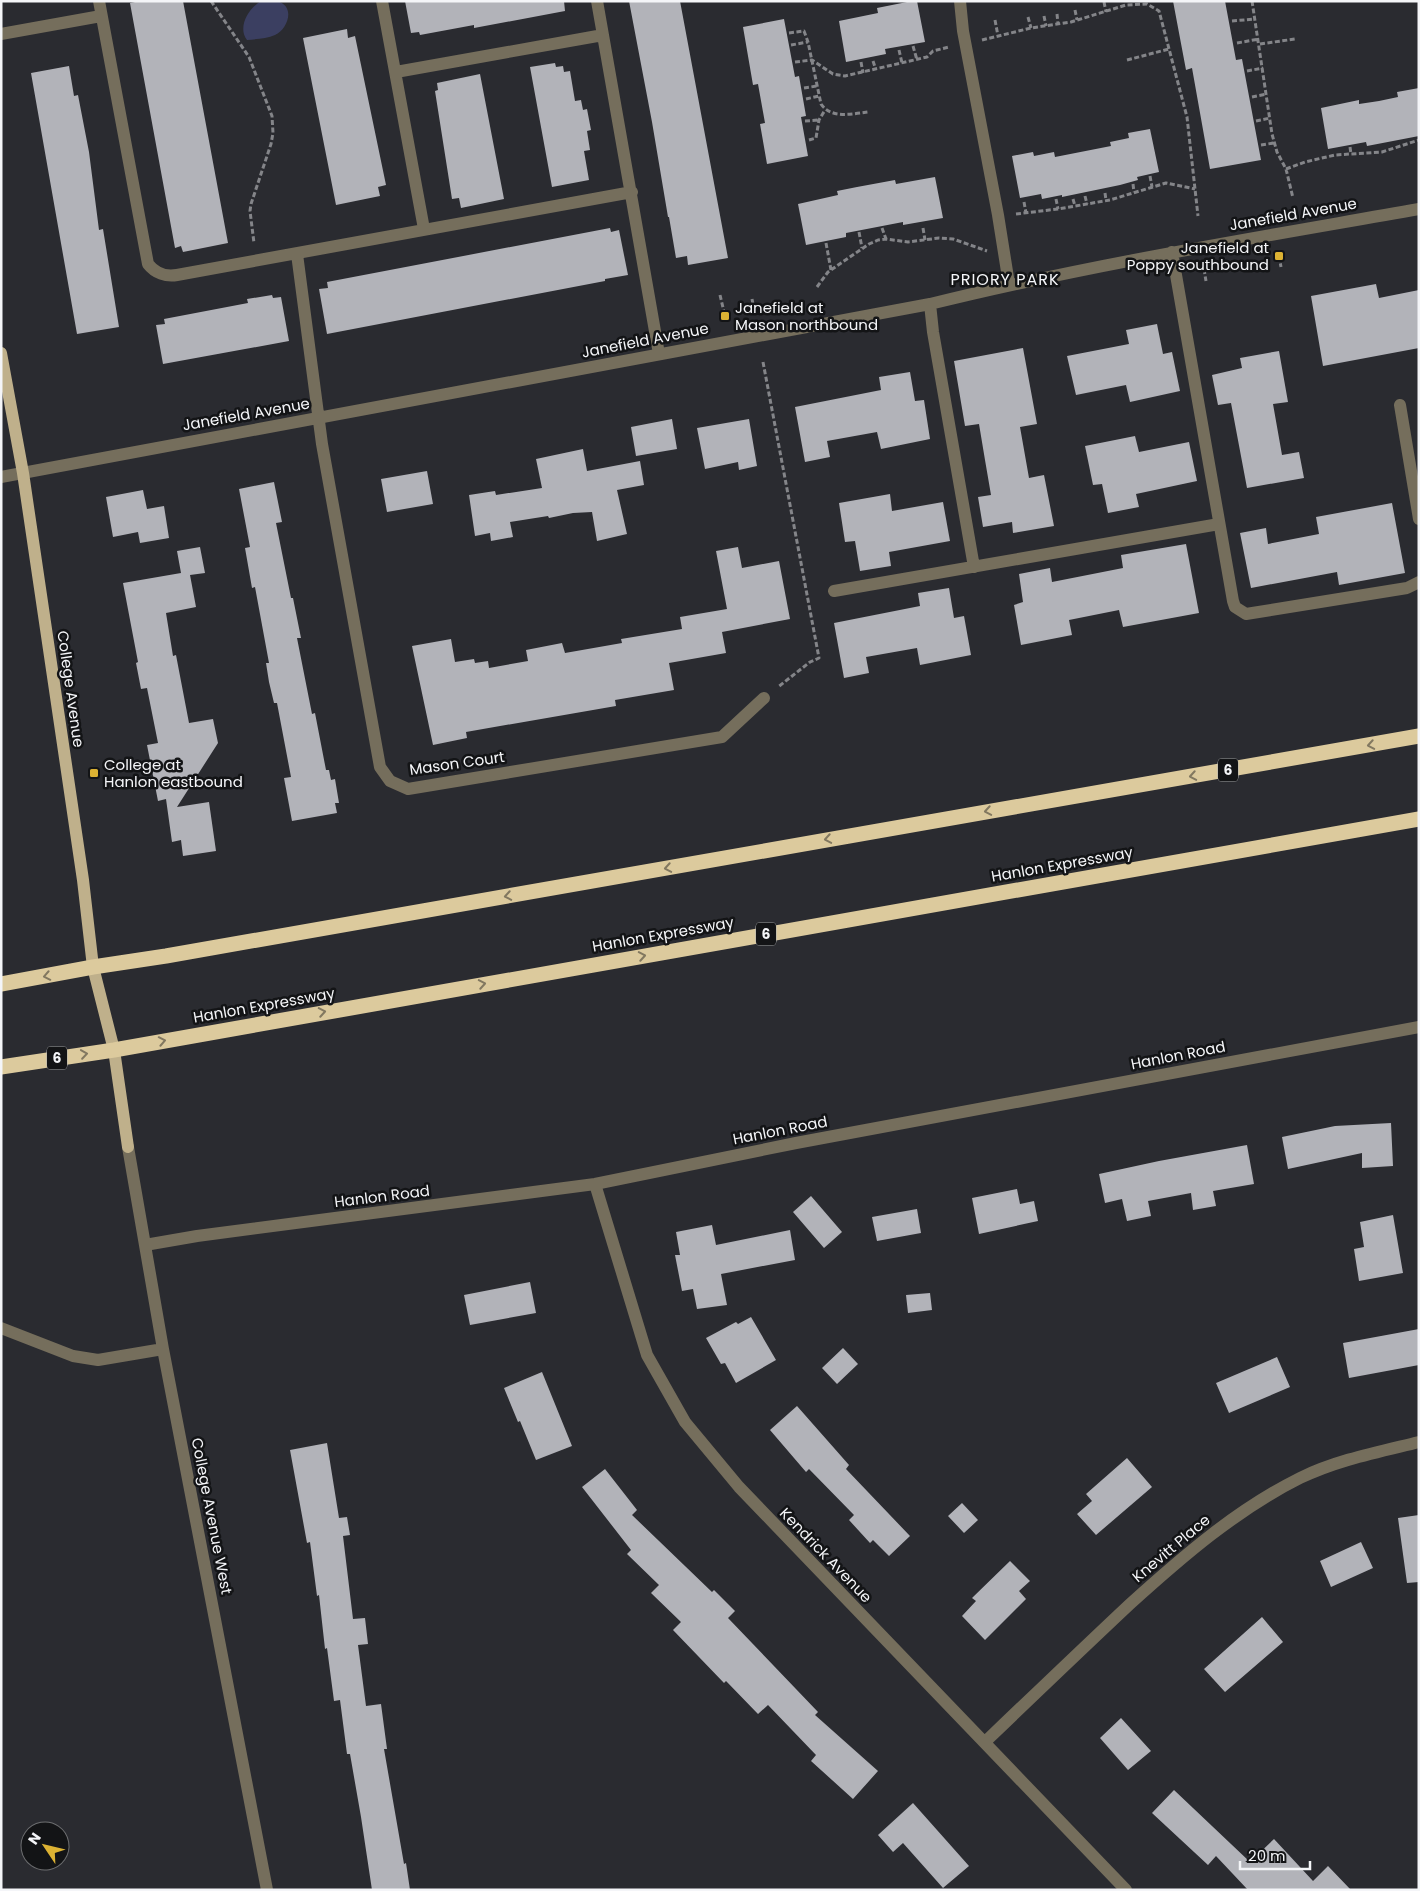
<svg xmlns="http://www.w3.org/2000/svg" width="1420" height="1891" font-family="Poppins,sans-serif">
	<style>
		.green { fill: #3b3f61 }
		.building { fill: #b2b3b9 }
		.lines { fill: none; stroke-linecap: round; stroke-linejoin: round }
		.path { stroke: #848589; stroke-width: 3; stroke-dasharray: 5 2.5; stroke-linecap: butt }
		.minor { stroke: #756e5c; stroke-width: 12 }
		.major { stroke: #bfb08b; stroke-width: 12 }
		.highway { stroke: #dcca9d; stroke-width: 15 }
		.oneway { stroke: #827860 }
		.poi-dot { fill: #dcb233; stroke: #131416; stroke-width: 2 }
		.labels { text-anchor: middle; dominant-baseline: central; stroke-width: 5; stroke-linejoin: round; paint-order: stroke }
		.shield { fill: #131416; stroke: #b0b2b4; stroke-width: 1 }
		.shield-label { font-size: 14px; font-weight: bold; fill: #f4f5f8 }
		.street-label { font-size: 15px; fill: #f4f5f8; stroke: #131416 }
		.poi-label { font-size: 15px; fill: #f4f5f8; stroke: #131416; text-anchor: start }
		.neighbourhood-label { font-size: 16px; letter-spacing: 1px; fill: #f4f5f8; stroke: #131416 }
	</style>
	<rect width="100%" height="100%" fill="#2a2b30"/>
	<path class="green" d="M261,1C266,1 272,0 277,1C296,6 288,29 275,35C267,39 256,39 247,40C237,27 249,8 261,1Z"/>
	<path class="building" d="M140,1H183L228,243L183,252L181,246L175,248L130,3Z
		M405,1H564L565,11L474,28V25L420,35L419,32L411,33Z
		M629,1H680L728,258L688,265L687,256L676,258L669,217H668L652,122Z
		M912,1H917L925,42L885,49L886,54L846,62L839,21L878,13L877,8Z
		M1173,1H1225L1236,60L1242,59L1261,160L1210,169L1192,68L1186,70Z
		M784,19L795,77L799,76L806,116L801,117L808,156L767,164L760,124L765,123L758,84L753,85L743,27Z
		M347,29L348,38L355,36L386,185L378,187L380,196L336,205L303,38Z
		M555,63L556,67L563,66L564,72L570,71L575,101L581,100L583,110L587,109L591,130L587,131L590,150L584,151L589,180L552,187L530,67Z
		M69,66L74,96L78,95L89,152L99,230L103,229L119,327L77,334L31,73Z
		M480,74L504,199L461,208L459,198L452,199L435,91L438,90L437,83Z
		M1419,88V136L1367,146L1366,142L1328,149L1321,108L1359,100V104L1379,101L1398,97L1397,92Z
		M1150,129L1159,172L1137,177L1138,180L1120,185L1062,197V195L1042,199L1041,194L1020,198L1012,156L1033,152L1034,156L1054,152L1055,157L1111,146L1110,142L1129,138L1128,133Z
		M935,177L943,218L903,225V222L846,233V237L806,245L798,204L838,195L837,191L857,187L895,180L896,184Z
		M610,228L611,232L619,230L628,275L605,279V281L327,334L319,289L328,288L327,282Z
		M1376,284L1379,298L1419,290V348L1323,366L1311,296Z
		M272,295L273,298L281,297L289,341L163,364L156,325L165,324L164,319L248,303L247,299Z
		M1157,324L1163,354L1172,352L1180,391L1130,402L1126,385L1076,395L1067,356L1129,344L1126,330Z
		M1023,348L1037,424L1020,427L1029,478L1044,475L1054,526L1013,533L1012,522L983,527L978,497L991,495L985,460L979,424L965,426L954,361Z
		M1279,351L1288,402L1273,404L1282,455L1299,452L1304,478L1247,488L1231,403L1218,405L1212,375L1242,368L1240,358Z
		M910,372L915,401L924,400L930,439L881,449L877,432L827,441L830,457L805,462L795,407L881,390L879,377Z
		M672,419L677,449L636,456L631,427Z
		M749,419L757,466L739,470L738,462L705,469L697,428Z
		M1135,436L1139,452L1189,442L1197,481L1136,494L1139,507L1108,513L1102,484L1093,485L1085,446Z
		M583,449L587,471L640,461L644,485L617,490L627,534L597,541L592,512L573,513L549,518L548,516L510,522L513,537L491,541L490,533L475,536L469,495L495,491L496,495L542,488L536,459Z
		M427,471L433,504L387,512L381,479Z
		M274,482L282,522L276,523L291,598H293L301,638H297L312,714L315,713L326,770H329L331,780L335,779L339,803H335L337,813L292,821L284,778L291,777L277,703H274L269,682L266,663H269L255,587L252,588L245,548L250,547L239,489Z
		M143,490L147,509L164,506L169,538L140,543L138,532L113,537L106,497Z
		M890,494L892,511L943,502L950,541L889,552L891,566L860,571L855,541L845,542L839,503Z
		M1392,503L1405,573L1339,585L1337,572L1251,588L1240,533L1266,528L1268,544L1319,534L1316,517Z
		M1186,544L1199,613L1123,627L1119,610L1069,620L1072,635L1021,645L1014,605L1023,602L1019,574L1050,568L1052,582L1123,568L1121,555Z
		M200,547L205,573L190,575L196,607L166,613L173,656L176,655L189,723L213,719L218,743L177,807L209,802L216,851L183,856L181,840L172,842L166,799L158,801L147,745L158,743L147,688L141,689L136,663L138,662L123,583L181,573L177,551Z
		M738,547L742,568L779,561L790,619L722,632L726,653L669,663L674,690L615,700L616,706L466,732L467,738L433,745L412,646L451,639L455,662L474,659L475,663L488,661L489,668L528,661L526,650L562,643L565,653L622,643L621,639L682,629L680,617L727,609L716,551Z
		M949,588L954,618L964,616L971,655L920,665L917,648L866,657L869,673L844,678L834,623L920,606L918,593Z
		M1391,1123L1393,1166L1362,1168V1153L1288,1169L1282,1137L1335,1126Z
		M1247,1145L1254,1184L1213,1191L1216,1206L1193,1210L1191,1193L1148,1201L1151,1216L1127,1221L1122,1199L1105,1203L1099,1174L1159,1161Z
		M1017,1189L1020,1204L1034,1201L1038,1221L979,1234L972,1198Z
		M811,1196L842,1232L824,1248L793,1212Z
		M917,1209L921,1233L877,1241L872,1217Z
		M1393,1215L1403,1273L1359,1281L1354,1249L1364,1247L1360,1222Z
		M712,1225L716,1245L790,1230L795,1260L721,1274L727,1305L697,1309L693,1289L682,1291L675,1255H680L676,1232Z
		M530,1282L536,1313L470,1325L464,1295Z
		M930,1293L932,1310L908,1313L906,1295Z
		M751,1317L776,1360L736,1383L725,1363L721,1364L706,1338L736,1322L738,1324Z
		M1419,1329V1365L1349,1378L1343,1343Z
		M843,1348L858,1364L837,1384L822,1368Z
		M1277,1357L1290,1387L1229,1413L1216,1383Z
		M542,1372L572,1446L536,1460L520,1421L518,1422L504,1388Z
		M797,1406L849,1465L846,1469L910,1536L889,1556L873,1540L870,1543L849,1520L854,1515L809,1469L806,1472L770,1430Z
		M327,1443L339,1518L347,1517L350,1535L343,1536L353,1619L365,1618L368,1644L358,1645L366,1706L381,1704L387,1749H384L404,1864L406,1863L410,1890H372L361,1817L350,1754H347L340,1700L334,1701L327,1648L325,1649L319,1595L317,1596L310,1542L307,1543L290,1450Z
		M1127,1458L1152,1487L1096,1535L1077,1514L1092,1501L1086,1494Z
		M605,1469L637,1510L632,1515L712,1592L714,1590L735,1611L728,1618L818,1712L815,1715L878,1771L853,1799L811,1761L816,1755L768,1705L758,1714L726,1681L724,1683L673,1630L681,1622L651,1593L659,1585L627,1554L631,1550L582,1487Z
		M962,1503L978,1520L964,1533L948,1516Z
		M1419,1515V1582L1407,1583L1398,1518Z
		M1361,1542L1373,1568L1331,1587L1320,1561Z
		M1010,1561L1030,1581L1019,1591L1026,1599L985,1640L962,1616L976,1601L972,1598Z
		M1262,1617L1283,1642L1225,1692L1204,1669Z
		M1121,1718L1151,1751L1128,1770L1100,1738Z
		M1174,1790L1250,1862L1274,1839L1313,1881L1328,1866L1351,1890H1248L1216,1856L1208,1865L1152,1813Z
		M913,1803L969,1866L943,1888L903,1843L893,1852L878,1835Z"/>
	<g class="lines">
		<path class="path" d="M211,1L249,57L272,116L273,133L271,144L251,204L250,211L254,243
			M1252,1L1272,134L1277,152L1286,169L1293,198
			M1104,2L1106,12
			M1075,10L1077,20
			M1057,14L1058,24
			M1044,16L1046,26
			M1028,17L1031,28
			M995,20L998,36
			M1232,21L1255,19
			M789,33L804,31L808,42L821,104C831,119 852,114 868,112
			M982,40L1031,28L1071,22L1126,5L1147,4L1159,11L1187,117L1198,216
			M1237,43L1259,39
			M1260,44L1295,39
			M791,45L808,42
			M913,46L917,60
			M899,50L902,63
			M1127,60L1169,49
			M873,61L876,70
			M795,62L812,60L833,74L845,76L927,57L933,51L949,47
			M861,62L863,73
			M1247,71L1263,68
			M804,88L817,86
			M1252,97L1267,94
			M806,99L819,96
			M805,121L819,120
			M1256,121L1270,118
			M809,140L816,138L819,120L825,110
			M1261,145L1274,143
			M1350,147L1351,154
			M1286,169L1305,162L1335,155L1382,152L1419,140
			M1150,176L1152,187
			M1133,184L1134,192
			M1105,193L1106,200
			M1085,196L1087,204
			M1056,199L1058,209
			M1073,199L1075,206
			M1024,202L1026,213
			M1016,214L1058,209L1110,200L1166,183L1195,189
			M882,228L886,239
			M923,228L925,240
			M859,232L862,248
			M826,243L831,270
			M1279,256L1281,267
			M1204,269L1206,281
			M817,287L828,272L869,244L878,240L886,239L908,242L939,238L953,239L987,251
			M720,295L725,316
			M752,299L754,309
			M763,362L819,658L810,662L778,687"/>
		<path class="minor" d="M99,1L148,264C155,273 166,277 177,275L632,192
			M382,1L424,229
			M597,1L659,354
			M960,1L963,31L998,215L1009,284
			M1,34L101,16
			M396,72L603,35
			M1172,252L1233,601L1235,607L1246,614L1407,588L1419,582
			M297,254L322,444L380,767L390,781L408,789L722,737L764,698
			M930,304L933,332L974,567
			M1400,405L1419,519
			M1,477L930,304C1092,264 1255,238 1419,209
			M834,591L1219,524
			M128,1147L163,1349L267,1890
			M595,1184L647,1355L685,1422L739,1487L1126,1890
			M145,1245L197,1236L595,1184L796,1143L1419,1027
			M1,1328L73,1356L98,1360L163,1349
			M985,1742C1033,1696 1081,1650 1130,1604C1182,1557 1236,1510 1300,1478C1337,1460 1378,1452 1419,1442"/>
		<path class="major" d="M1,353L23,473L83,880L93,967L114,1050L128,1147"/>
		<path class="highway" d="M1,984L93,967L166,956L1419,736
			M1,1067L114,1050L1419,819"/>
	</g>
	<defs><path id="oneway-chevron" d="M-2-3.5L2.5 0L-2 3.5" fill="none" stroke-width="1.6" stroke-linecap="round" stroke-linejoin="round" transform="scale(1.25)"/></defs>
	<g class="oneway">
		<use href="#oneway-chevron" transform="translate(1371 745) rotate(170)"/>
		<use href="#oneway-chevron" transform="translate(1193 776) rotate(170)"/>
		<use href="#oneway-chevron" transform="translate(988 811) rotate(170)"/>
		<use href="#oneway-chevron" transform="translate(828 839) rotate(170)"/>
		<use href="#oneway-chevron" transform="translate(668 868) rotate(170)"/>
		<use href="#oneway-chevron" transform="translate(508 896) rotate(170)"/>
		<use href="#oneway-chevron" transform="translate(642 956) rotate(-10)"/>
		<use href="#oneway-chevron" transform="translate(47 976) rotate(169)"/>
		<use href="#oneway-chevron" transform="translate(482 984) rotate(-10)"/>
		<use href="#oneway-chevron" transform="translate(322 1012) rotate(-10)"/>
		<use href="#oneway-chevron" transform="translate(162 1041) rotate(-11)"/>
		<use href="#oneway-chevron" transform="translate(84 1054) rotate(-8)"/>
	</g>
	<g class="poi-dot">
		<rect x="1274" y="251" width="10" height="10" rx="2.5"/>
		<rect x="720" y="311" width="10" height="10" rx="2.5"/>
		<rect x="89" y="768" width="10" height="10" rx="2.5"/>
	</g>
	<g class="labels">
		<g class="shield">
			<rect x="1218" y="758.5" width="20" height="23" rx="4"/>
			<rect x="756" y="922.5" width="20" height="23" rx="4"/>
			<rect x="47" y="1046.5" width="20" height="23" rx="4"/>
		</g>
		<g class="shield-label">
			<text x="1228" y="770">6</text>
			<text x="766" y="934">6</text>
			<text x="57" y="1058">6</text>
		</g>
		<g class="street-label">
			<text transform="translate(1293 214) rotate(-10)">Janefield Avenue</text>
			<text transform="translate(645 340) rotate(-11)">Janefield Avenue</text>
			<text transform="translate(246 414) rotate(-10)">Janefield Avenue</text>
			<text transform="translate(71 689) rotate(82)">College Avenue</text>
			<text transform="translate(457 763) rotate(-8)">Mason Court</text>
			<text transform="translate(1062 864) rotate(-10)">Hanlon Expressway</text>
			<text transform="translate(663 934) rotate(-10)">Hanlon Expressway</text>
			<text transform="translate(264 1005) rotate(-10)">Hanlon Expressway</text>
			<text transform="translate(1178 1055) rotate(-11)">Hanlon Road</text>
			<text transform="translate(780 1130) rotate(-11)">Hanlon Road</text>
			<text transform="translate(382 1196) rotate(-7)">Hanlon Road</text>
			<text transform="translate(212 1516) rotate(79)">College Avenue West</text>
			<text transform="translate(1171 1548) rotate(-40)">Knevitt Place</text>
			<text transform="translate(826 1555) rotate(46)">Kendrick Avenue</text>
		</g>
		<g class="poi-label">
			<text x="1269" y="247" text-anchor="end">Janefield at<tspan x="1269" dy="17">Poppy southbound</tspan></text>
			<text x="735" y="307">Janefield at<tspan x="735" dy="17">Mason northbound</tspan></text>
			<text x="104" y="764">College at<tspan x="104" dy="17">Hanlon eastbound</tspan></text>
		</g>
		<g class="neighbourhood-label">
			<text x="1005" y="279">PRIORY PARK</text>
		</g>
	</g>
	<rect width="1420" height="1891" fill="none" stroke="#f4f5f8" stroke-width="5"/>
	<g transform="translate(45 1846) rotate(305)"><circle r="24" fill="#131416" stroke="#6d6e70"/>
	<path d="M0-4L9 19L0 12L-9 19Z" fill="#dcb233"/>
	<text y="-8" font-size="14" font-weight="bold" text-anchor="middle" fill="#f4f5f8">N</text>
	</g>
	<path d="M1240 1861v8h70v-8" fill="none" stroke="#f4f5f8" stroke-width="2.5"/>
	<text x="1248" y="1861" font-size="15" fill="#f4f5f8" stroke="#131416" stroke-width="4" paint-order="stroke">20 m</text>
</svg>
